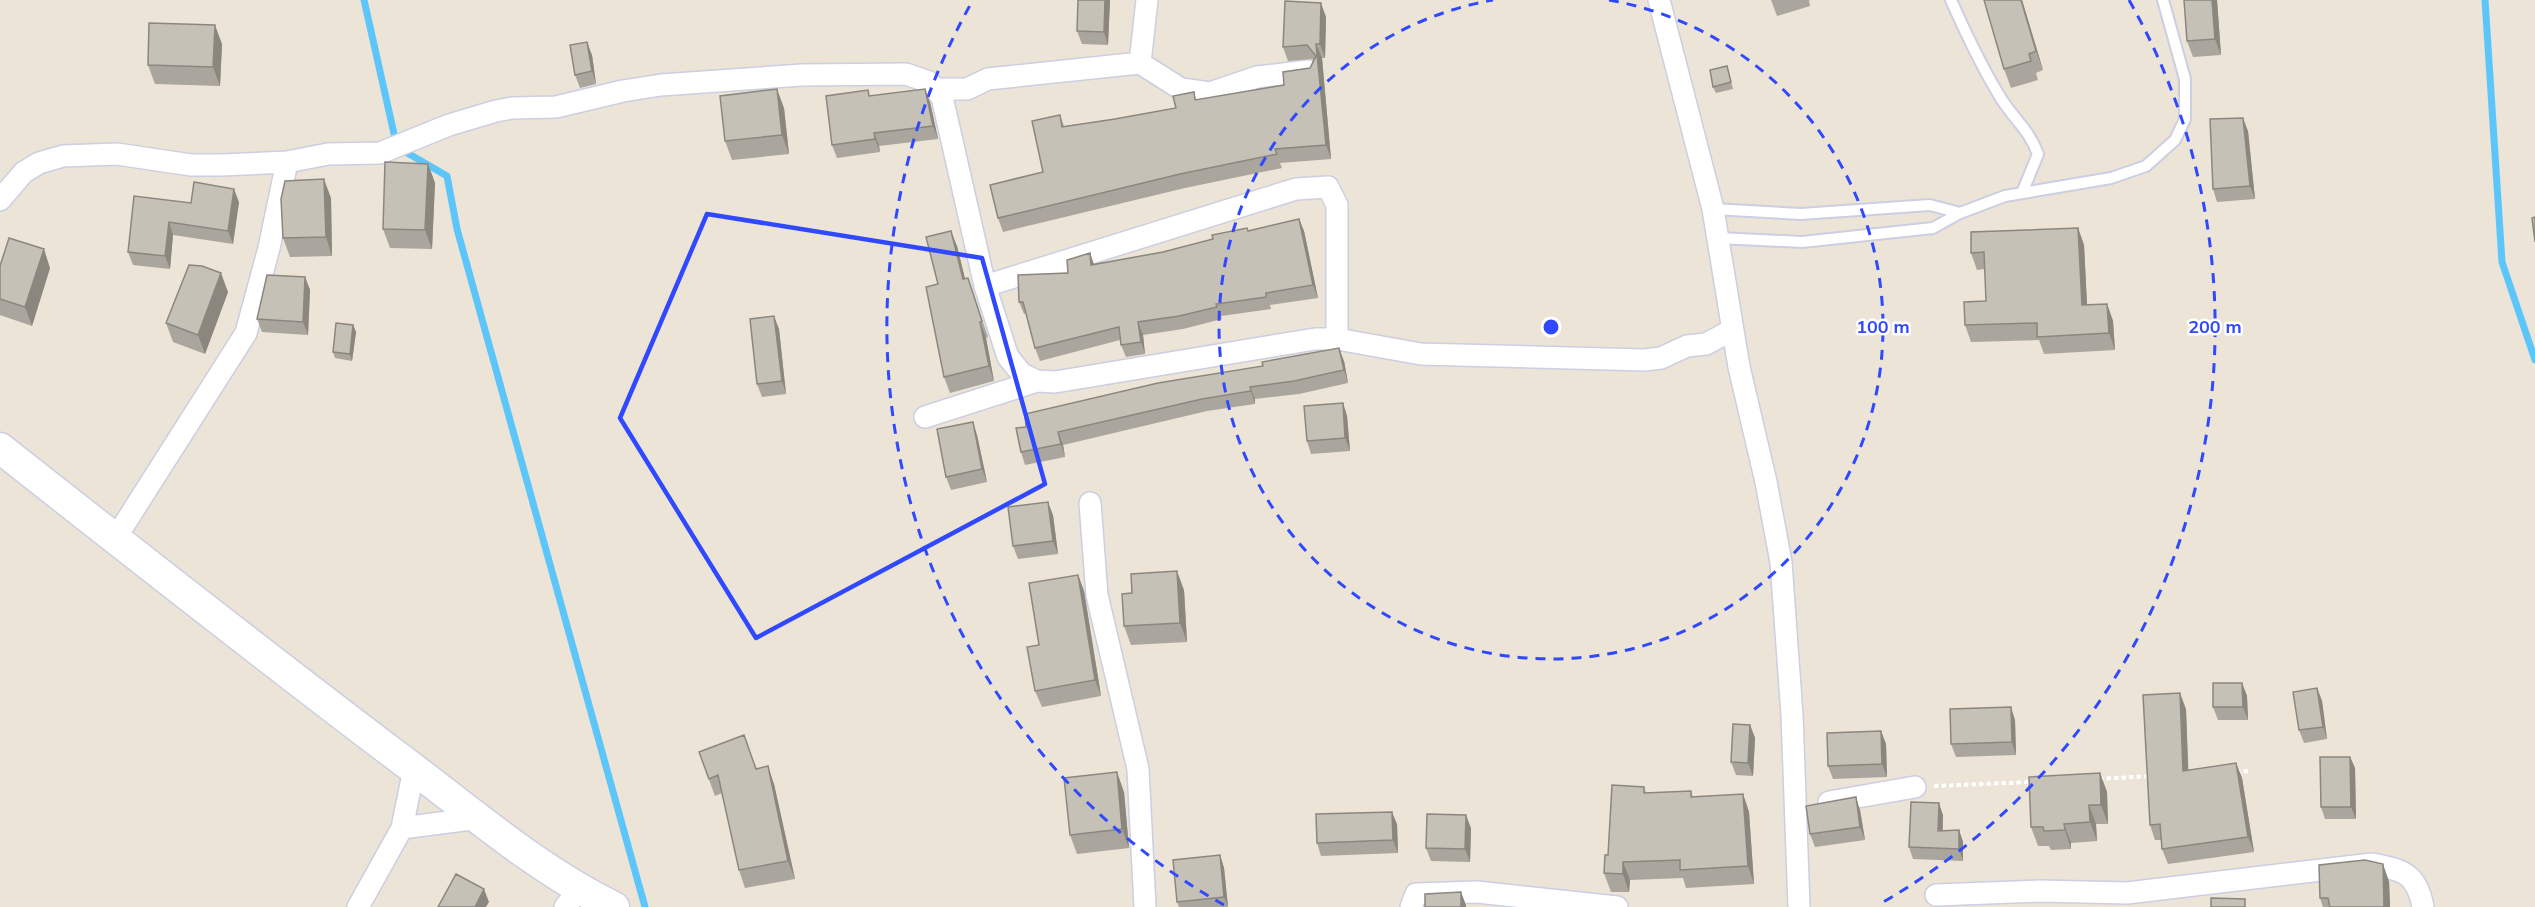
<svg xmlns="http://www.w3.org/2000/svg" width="2535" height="907" font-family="Mulish,sans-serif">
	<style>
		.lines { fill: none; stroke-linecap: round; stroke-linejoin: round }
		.stream { stroke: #5cc6fa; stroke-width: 7 }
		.lane-casing { stroke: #cccee2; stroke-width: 14 }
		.street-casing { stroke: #cccee2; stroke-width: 24 }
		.secondary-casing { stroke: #cccee2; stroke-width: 33 }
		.path { stroke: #fff; stroke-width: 4; stroke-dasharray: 4.5 3; stroke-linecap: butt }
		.lane { stroke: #fff; stroke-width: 10 }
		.street { stroke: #fff; stroke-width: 21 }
		.secondary { stroke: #fff; stroke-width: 30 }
		.wall { fill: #aaa69d }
		.shaded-wall { fill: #8b877f }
		.building { fill: #c6c1b6; stroke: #8b877f; stroke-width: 1.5 }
		.marked { fill: none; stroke: #3049ff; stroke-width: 4.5; stroke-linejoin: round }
		.ring { fill: none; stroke: #3049ff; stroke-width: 3; stroke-dasharray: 10 8 }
		.centre { fill: #3049ff; stroke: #fff; stroke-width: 3 }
		.ring-label { font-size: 18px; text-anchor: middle; font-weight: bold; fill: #3049ff; stroke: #fff; stroke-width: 5; stroke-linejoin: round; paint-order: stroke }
	</style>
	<rect width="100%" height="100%" fill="#ece4d6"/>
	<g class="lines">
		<path class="stream" d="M364,0L397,147L447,176L457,229L645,907
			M2485,0L2502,262L2535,360"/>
		<g class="lane-casing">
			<path id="lane" d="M1951,0C1966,34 1982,68 2002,100C2015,120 2029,130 2038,154L2022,193
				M1713,209L1801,214L1930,205L1960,213
				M1718,238L1802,242L1933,228L1960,213L2005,196L2111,178L2146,166L2175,140L2185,119V79L2163,0"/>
		</g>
		<g class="street-casing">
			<path id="street" d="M1659,0L1713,209L1739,367L1766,482L1781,562L1792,715L1799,907
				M1140,63L1147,0
				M936,89H967L988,79L1140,63L1181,89L1210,93L1257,77L1308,71
				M0,200L24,172L39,163L63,156L117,154L191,165H222L287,162L328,154L380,153L449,125L496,111L512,108L556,107L623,91L661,85L802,75L906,74L929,82L942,97L985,286L1008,357L1022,374L1037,381
				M985,286L1296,189L1328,187L1337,205V339
				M925,417L1037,381L1055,382L1315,339H1337L1421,354L1644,360L1661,358L1687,346L1706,344L1732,330
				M1090,503L1097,595L1138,769L1145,907
				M115,539L246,333L269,248L287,162
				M1829,802L1915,787
				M402,828L479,818
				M1936,895L2040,891L2127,893L2372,864C2404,870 2417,874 2423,907
				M358,907L402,828L414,769
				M565,907L579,890
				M1411,907L1416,894L1477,892L1617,907"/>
		</g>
		<g class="secondary-casing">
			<path id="secondary" d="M0,448C132,552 264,656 398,757C468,809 536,869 614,907"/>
		</g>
		<path class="path" d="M2236,772L2249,771
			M2099,779L2151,776
			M1934,786L2031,782"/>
		<use href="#lane" class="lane"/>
		<use href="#street" class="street"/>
		<use href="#secondary" class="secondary"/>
	</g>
	<path class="wall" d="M1110,0L1108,45L1082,44L1077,31Z
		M1771,0H1809L1810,6L1777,16Z
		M2022,0L2043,70L2036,73L2038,80L2011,88L2004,69Z
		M2217,0L2221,55L2193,57L2187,41Z
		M1326,17L1325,58H1322L1331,159L1280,163L1282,168L1185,188L1003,232L998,218L1043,172L1060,115L1064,126L1115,119L1176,108L1194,92L1196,100L1284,85L1310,68L1313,60L1312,59L1288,61L1283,47Z
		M222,44L220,86L155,84L148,65Z
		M592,55L596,84L580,88L575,75Z
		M1727,66L1733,89L1716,93L1713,87Z
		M870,96L930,102L938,139L879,146L880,152L837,158L832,145Z
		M784,108L789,154L732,160L725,141Z
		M2248,131L2255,199L2217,202L2213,189Z
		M428,164L435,183L432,249L390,248L383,229Z
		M331,198L332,256L290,257L283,238Z
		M239,202L233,244L173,235L170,269L133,265L128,252L191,203Z
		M1299,219L1304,231L1318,298L1270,305L1271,309L1221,316L1222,319L1183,329L1143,335L1145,354L1126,357L1121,345L1120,340L1040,361L1035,348L1026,314H1024L1019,302L1068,273L1090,253L1094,264L1163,252Z
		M2078,228L2084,245L2087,305L2107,304L2113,321L2115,350L2044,354L2039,340L1971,342L1965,325L1986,301L1985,269L1977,270L1971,253Z
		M957,246L965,279L968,278L988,337L986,338L994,381L950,393L944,377L938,284Z
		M0,266L50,268L32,326L0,315Z
		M305,277L310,290L308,335L262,332L257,319Z
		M228,292L205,354L173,342L166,323Z
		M353,325L356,332L352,361L335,358L333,352Z
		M779,329L786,394L762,397L757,384Z
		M1344,361L1348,383L1299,394L1255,399V404L1207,411L1063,445L1065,457L1025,465L1021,452L1026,427Z
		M1343,403L1347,416L1350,451L1311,454L1307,441Z
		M977,435L987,482L951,490L946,477Z
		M1053,515L1058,554L1018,559L1013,546Z
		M1078,575L1084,591L1101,696L1042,707L1035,691Z
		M1184,590L1187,642L1131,645L1124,626Z
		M2242,683L2247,696L2248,720H2218L2213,707Z
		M2317,688L2322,701L2327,739L2304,743L2299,730Z
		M2186,709L2188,770L2236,763L2242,778L2254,852L2168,864L2162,849L2161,840H2155L2150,825Z
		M2015,720L2016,755L1956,757L1951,744Z
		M1750,725L1755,738L1753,776L1736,775L1731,762Z
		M1881,731L1886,744L1887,777L1833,779L1828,766Z
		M699,752L756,769L774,784L795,879L745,888L739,870L722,793L715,796Z
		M2350,757L2355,768L2356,819H2325L2321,807Z
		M2100,773L2107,792L2108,824H2096L2097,841L2071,843V849L2051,850L2049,846H2038L2031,827Z
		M1644,787L1646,793L1691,791L1693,797L1743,794L1749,812L1754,884L1686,888L1683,878L1630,880L1629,892H1611L1604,873L1608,855Z
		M1124,792L1129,848L1077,854L1070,835Z
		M1860,810L1865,840L1815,847L1810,834Z
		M1943,815V830H1959L1963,842V861L1913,859L1909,847Z
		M1397,824L1398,853L1321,856L1317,843Z
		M1471,828L1470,862L1431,861L1426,848Z
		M1220,855L1224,868L1228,907H1179L1177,902Z
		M2389,881L2390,907H2323L2320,898Z"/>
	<path class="shaded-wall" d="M1105,0H1110L1108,45L1104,32Z
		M2021,0H2022L2043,70L2036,51Z
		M2212,0H2217L2221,55L2215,39Z
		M1321,3L1326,17L1325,58L1320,44Z
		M215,25L222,44L220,86L213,67Z
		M587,42L592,55L596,84L592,71Z
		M1316,44L1322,58L1331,159L1326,145Z
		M777,89L784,108L789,154L782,135Z
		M925,89L930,102L938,139L933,126Z
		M2243,118L2248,131L2255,199L2250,186Z
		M874,133L879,146L880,152L875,139Z
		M428,164L435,183L432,249L425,230Z
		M324,179L331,198L332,256L326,237Z
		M234,189L239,202L233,244L228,231Z
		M1299,219L1304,231L1318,298L1313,285Z
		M169,222L173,235L170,269L165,256Z
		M2078,228L2084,245L2088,322L2082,305Z
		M951,231L957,246L969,295L963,279Z
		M44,249L50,268L32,326L25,307Z
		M1090,253L1094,265H1091Z
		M221,273L228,292L205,354L198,335Z
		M305,277L310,290L308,335L303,322Z
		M2107,304L2113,321L2115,350L2109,333Z
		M774,316L779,329L786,394L782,381Z
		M980,322L986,338L994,381L989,366Z
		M1138,322L1143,335L1145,354L1141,342Z
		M353,325L356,332L352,361L350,354Z
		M1339,348L1344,361L1348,383L1344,370Z
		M1250,387L1255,399V404L1251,391Z
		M1343,403L1347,416L1350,451L1345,438Z
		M973,422L977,435L987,482L982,469Z
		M1058,432L1063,445L1065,457L1061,444Z
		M1048,502L1053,515L1058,554L1053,541Z
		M1177,571L1184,590L1187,642L1180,623Z
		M1078,575L1084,591L1101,696L1095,680Z
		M2242,683L2247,696L2248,720L2243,707Z
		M2317,688L2322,701L2327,739L2323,727Z
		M2180,693L2186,709L2189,787L2183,771Z
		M2011,707L2015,720L2016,755L2012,742Z
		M1750,725L1755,738L1753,776L1748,763Z
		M1881,731L1886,744L1887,777L1882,764Z
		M2350,757L2355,768L2356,819L2351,807Z
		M2236,763L2242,778L2254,852L2248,837Z
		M768,766L774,784L795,879L788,861Z
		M1117,772L1124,792L1129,848L1122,829Z
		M2100,773L2107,792L2108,824L2101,805Z
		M1743,794L1749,812L1754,884L1748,866Z
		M1856,797L1860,810L1865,840L1860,827Z
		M1939,803L1943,815L1942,842L1938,831Z
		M2089,805L2096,824L2097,841L2090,822Z
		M1392,812L1397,824L1398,853L1393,840Z
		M1466,815L1471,828L1470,862L1465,849Z
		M2064,824L2071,843V849L2065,830Z
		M1959,830L1963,842V861L1959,849Z
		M1220,855L1224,868L1228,907L1224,897Z
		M1623,862L1630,880L1629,892L1623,874Z
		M2383,864L2389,881L2390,907H2384Z
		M484,889L489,902L486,907H475Z
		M1461,892L1466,905V907H1461Z"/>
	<path class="building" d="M1078,0H1105L1104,32L1077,31Z
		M1984,0H2021L2036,51L2029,54L2031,61L2004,69Z
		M2184,0H2212L2215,39L2187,41Z
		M1285,1L1321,3L1320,44H1316L1326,145L1275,149L1277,154L1180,174L998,218L990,185L1043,172L1032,121L1060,115L1062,127L1115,119L1176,108L1173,96L1194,92L1195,100L1284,85L1283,72L1310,68L1316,56L1307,45L1283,47Z
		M149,23L215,25L213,67L148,65Z
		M587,42L592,71L575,75L570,45Z
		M1727,66L1731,82L1713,87L1710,70Z
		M777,89L782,135L725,141L720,96Z
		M925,89L933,126L874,133L875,139L832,145L826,96L868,90L869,96Z
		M2243,118L2250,186L2213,189L2210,119Z
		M385,162L428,164L425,230L383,229Z
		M324,179L326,237L283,238L281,199L285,181Z
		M194,182L234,189L228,231L169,222L165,256L128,252L134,196L191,203Z
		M2535,217V242L2532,218Z
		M1299,219L1313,285L1266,293V297L1216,304L1217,307L1179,316L1138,322L1141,342L1121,345L1119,327L1035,348L1023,302H1019L1018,275L1068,273L1067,260L1090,253L1091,265L1163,252L1213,239L1212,235L1247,228L1248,231Z
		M2078,228L2082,305L2107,304L2109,333L2037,337V323L1965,325L1964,302L1986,301L1984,252L1971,253V232Z
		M951,231L963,279L968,278L982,321L980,322L989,366L944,377L926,287L938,284L926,237Z
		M9,238L44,249L25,307L0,299V266Z
		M189,265L202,266L221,273L198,335L166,323Z
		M267,275L305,277L303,322L257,319Z
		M774,316L782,381L757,384L750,319Z
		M336,323L353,325L350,354L333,352Z
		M1339,348L1344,370L1294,381L1250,387L1251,391L1202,399L1058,432L1061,444L1021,452L1016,428L1026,427L1025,414L1158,383L1263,366L1262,362Z
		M1343,403L1345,438L1307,441L1304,406Z
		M973,422L982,469L946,477L937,429Z
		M1048,502L1053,541L1013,546L1008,507Z
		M1177,571L1180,623L1124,626L1122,594L1132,593L1131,574Z
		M1078,575L1095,680L1035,691L1027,647L1039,645L1029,583Z
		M2213,683H2242L2243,707H2213Z
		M2317,688L2323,727L2299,730L2293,692Z
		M2180,693L2183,771L2236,763L2248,837L2162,849L2160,824L2150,825L2143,695Z
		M2011,707L2012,742L1951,744L1950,709Z
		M1733,724L1750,725L1748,763L1731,762Z
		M1881,731L1882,764L1828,766L1827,733Z
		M744,735L756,769L768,766L788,861L739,870L718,775L709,779L699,752Z
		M2320,757H2350L2351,807H2321Z
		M1117,772L1122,829L1070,835L1064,778Z
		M2100,773L2101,805H2089L2090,822L2064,824L2065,830L2044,831L2043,827H2031L2029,777Z
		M1612,785L1644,787V793L1691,791V797L1743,794L1748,866L1680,870V860L1623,862V874L1604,873L1605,855H1608Z
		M1856,797L1860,827L1810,834L1806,806Z
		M1911,802L1939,803L1938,831L1959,830V849L1909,847Z
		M1392,812L1393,840L1317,843L1316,814Z
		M1427,814L1466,815L1465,849L1426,848Z
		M1220,855L1224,897L1177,902L1173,860Z
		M2365,860L2383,864L2384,907H2330L2328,898H2320L2319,865Z
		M456,874L484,889L475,907H438Z
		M1461,892V907H1425V894Z
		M2211,898L2245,899V907H2211Z"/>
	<path class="marked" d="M707,214L982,258L1045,484L756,638L620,418Z"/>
	<g class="ring">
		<path d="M1609 0A332 332 0 1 1 1493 0"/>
		<path d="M1224 905A664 664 0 0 1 973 0M2129 0A664 664 0 0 1 1878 905"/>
	</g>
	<circle cx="1551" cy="327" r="9" class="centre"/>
	<g class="ring-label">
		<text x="1883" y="333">100 m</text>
		<text x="2215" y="333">200 m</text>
	</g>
</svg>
